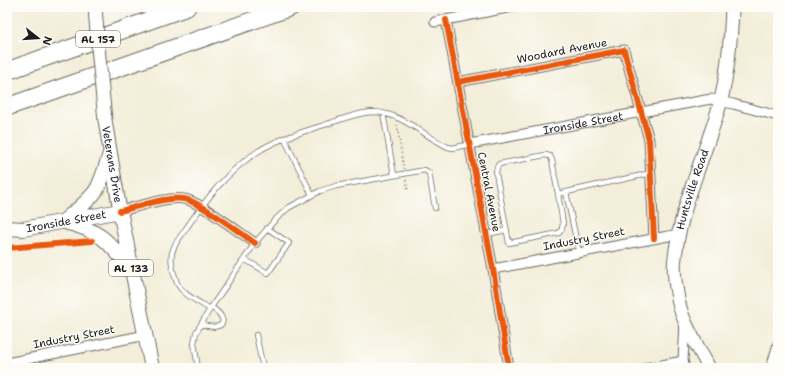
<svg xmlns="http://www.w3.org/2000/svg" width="785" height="375" font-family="'Shantell Sans',sans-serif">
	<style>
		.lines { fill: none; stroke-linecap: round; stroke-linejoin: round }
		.lane-casing { stroke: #67665e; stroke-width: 6 }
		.street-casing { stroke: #67665e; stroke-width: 11 }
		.secondary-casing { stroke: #67665e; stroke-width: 15 }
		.primary-casing { stroke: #67665e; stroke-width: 16 }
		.highway-casing { stroke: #67665e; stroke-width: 19 }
		.path { stroke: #67665e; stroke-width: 1.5; stroke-dasharray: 1 3; stroke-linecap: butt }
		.lane { stroke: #fff; stroke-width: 4.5 }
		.street { stroke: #fff; stroke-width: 9 }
		.secondary { stroke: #fff; stroke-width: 13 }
		.primary { stroke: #fff; stroke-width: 14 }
		.highway { stroke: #fff; stroke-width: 17 }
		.secondary-bridge-casing { stroke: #67665e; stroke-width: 15; stroke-linecap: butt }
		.secondary-bridge { stroke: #fff; stroke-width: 13 }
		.cycleway-casing { stroke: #fdfcf7; stroke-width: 8 }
		.cycleway { stroke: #e8590c; stroke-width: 6 }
		.labels { text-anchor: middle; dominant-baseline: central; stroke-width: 3; stroke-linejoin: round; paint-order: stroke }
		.shield { fill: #fdfcf7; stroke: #605f5e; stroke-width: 1 }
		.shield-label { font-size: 10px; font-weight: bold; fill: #1c1c1c }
		.street-label { font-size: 11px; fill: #1c1c1c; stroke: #fdfcf7 }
	</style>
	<rect width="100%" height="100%" fill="#fdfcf7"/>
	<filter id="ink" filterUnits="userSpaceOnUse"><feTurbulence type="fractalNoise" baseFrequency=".025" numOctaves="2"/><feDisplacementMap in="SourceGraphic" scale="8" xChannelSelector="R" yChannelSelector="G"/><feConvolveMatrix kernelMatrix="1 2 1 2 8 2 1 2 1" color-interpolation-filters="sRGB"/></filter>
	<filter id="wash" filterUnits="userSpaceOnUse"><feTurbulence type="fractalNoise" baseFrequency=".012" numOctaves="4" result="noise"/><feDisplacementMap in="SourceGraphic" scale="16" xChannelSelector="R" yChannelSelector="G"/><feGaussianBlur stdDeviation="0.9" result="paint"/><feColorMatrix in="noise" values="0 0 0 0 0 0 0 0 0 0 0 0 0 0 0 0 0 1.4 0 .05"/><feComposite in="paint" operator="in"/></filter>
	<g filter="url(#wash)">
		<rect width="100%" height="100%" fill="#f3eed9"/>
	</g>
	<g filter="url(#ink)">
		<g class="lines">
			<g class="lane-casing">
				<path id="lane" d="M383,113L394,175
					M284,138L312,195
					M545,155L550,156L552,160L563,223L562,229L559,233L509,243L496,173L497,167L499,164Z
					M566,192L579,253
					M558,194L651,173
					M487,234L507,230
					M244,259L268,273L289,243L267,228
					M210,309C199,302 183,295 177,283C174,275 170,262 172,253C174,243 182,235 187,227C207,198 228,171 257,152C280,137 308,131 333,122C346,118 360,112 374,112C402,113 424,136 448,147L453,148L470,144
					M201,324C222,332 232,321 211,307
					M256,335L263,368
					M198,368L194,343L196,333L210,309L255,243L274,221L288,208L320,191L336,186L425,170L429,173L435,208"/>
			</g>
			<g class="street-casing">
				<g id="street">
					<path d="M446,20L493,269L509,368"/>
					<path d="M435,22L512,7"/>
					<path d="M458,82L624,50L649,140L654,238"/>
					<path id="s1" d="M470,144L711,99L733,104L778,116"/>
					<path d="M120,211C138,207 167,196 184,199C199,201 240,233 255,243"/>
					<path d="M493,269L679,234"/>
					<path d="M685,323L683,361L685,368"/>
					<path d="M7,363L146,335"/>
					<path d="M646,368L683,361"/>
					<path d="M771,368L778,344"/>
				</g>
			</g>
			<g class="secondary-casing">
				<g id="secondary">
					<path id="s2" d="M105,120L120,211"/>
					<path id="s3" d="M709,368C697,344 680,320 677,293C675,282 673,268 675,257C681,203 707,152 721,100C728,70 731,38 732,7"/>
				</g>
			</g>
			<g class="primary-casing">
				<g id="primary">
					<path d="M64,221C75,211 89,202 97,189C103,178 106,165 110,154"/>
					<path d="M68,223C102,231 109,243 131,269"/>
					<path id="s4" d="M7,228L23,229L120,211L152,368"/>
				</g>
			</g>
			<g class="highway-casing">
				<path id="highway" d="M7,71L187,7
					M7,107L291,7"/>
			</g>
			<path class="path" d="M397,125L404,169
				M406,180L408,190"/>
			<use href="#lane" class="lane"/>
			<use href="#street" class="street"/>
			<use href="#secondary" class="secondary"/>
			<use href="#primary" class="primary"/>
			<use href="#highway" class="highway"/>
			<g class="secondary-bridge-casing">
				<path id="secondary-bridge" d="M95,7L99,58L105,120"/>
			</g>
			<use href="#secondary-bridge" class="secondary-bridge"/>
			<g class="cycleway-casing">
				<path id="cycleway" d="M446,20L493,269L509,368
					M458,82L624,50L649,140L654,238
					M120,211C138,207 167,196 184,199C199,201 240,233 255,243
					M7,248L92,241"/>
			</g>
			<use href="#cycleway" class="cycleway"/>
		</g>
	</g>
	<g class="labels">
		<g class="shield">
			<rect x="76" y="31" width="44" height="16" rx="3"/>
			<rect x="109" y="260" width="44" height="16" rx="3"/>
		</g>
		<g class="shield-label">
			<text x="98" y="39">AL 157</text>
			<text x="131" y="268">AL 133</text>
		</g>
		<g class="street-label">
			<text transform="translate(562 51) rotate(-11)">Woodard Avenue</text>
			<text stroke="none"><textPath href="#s1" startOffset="115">Ironside Street</textPath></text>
			<text stroke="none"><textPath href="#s2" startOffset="45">Veterans Drive</textPath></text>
			<text stroke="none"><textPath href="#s3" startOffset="188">Huntsville Road</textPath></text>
			<text transform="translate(489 192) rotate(79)">Central Avenue</text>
			<text stroke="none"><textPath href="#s4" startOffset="60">Ironside Street</textPath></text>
			<text transform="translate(584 239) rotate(-11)">Industry Street</text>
			<text transform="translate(74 337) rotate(-11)">Industry Street</text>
		</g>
	</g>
	<rect width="785" height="375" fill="none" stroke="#fdfcf7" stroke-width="24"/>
	<g transform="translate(38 38) rotate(107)" stroke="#fdfcf7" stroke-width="3" paint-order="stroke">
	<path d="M0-3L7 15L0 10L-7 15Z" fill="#1c1c1c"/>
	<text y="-6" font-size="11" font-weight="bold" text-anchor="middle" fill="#1c1c1c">N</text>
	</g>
</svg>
